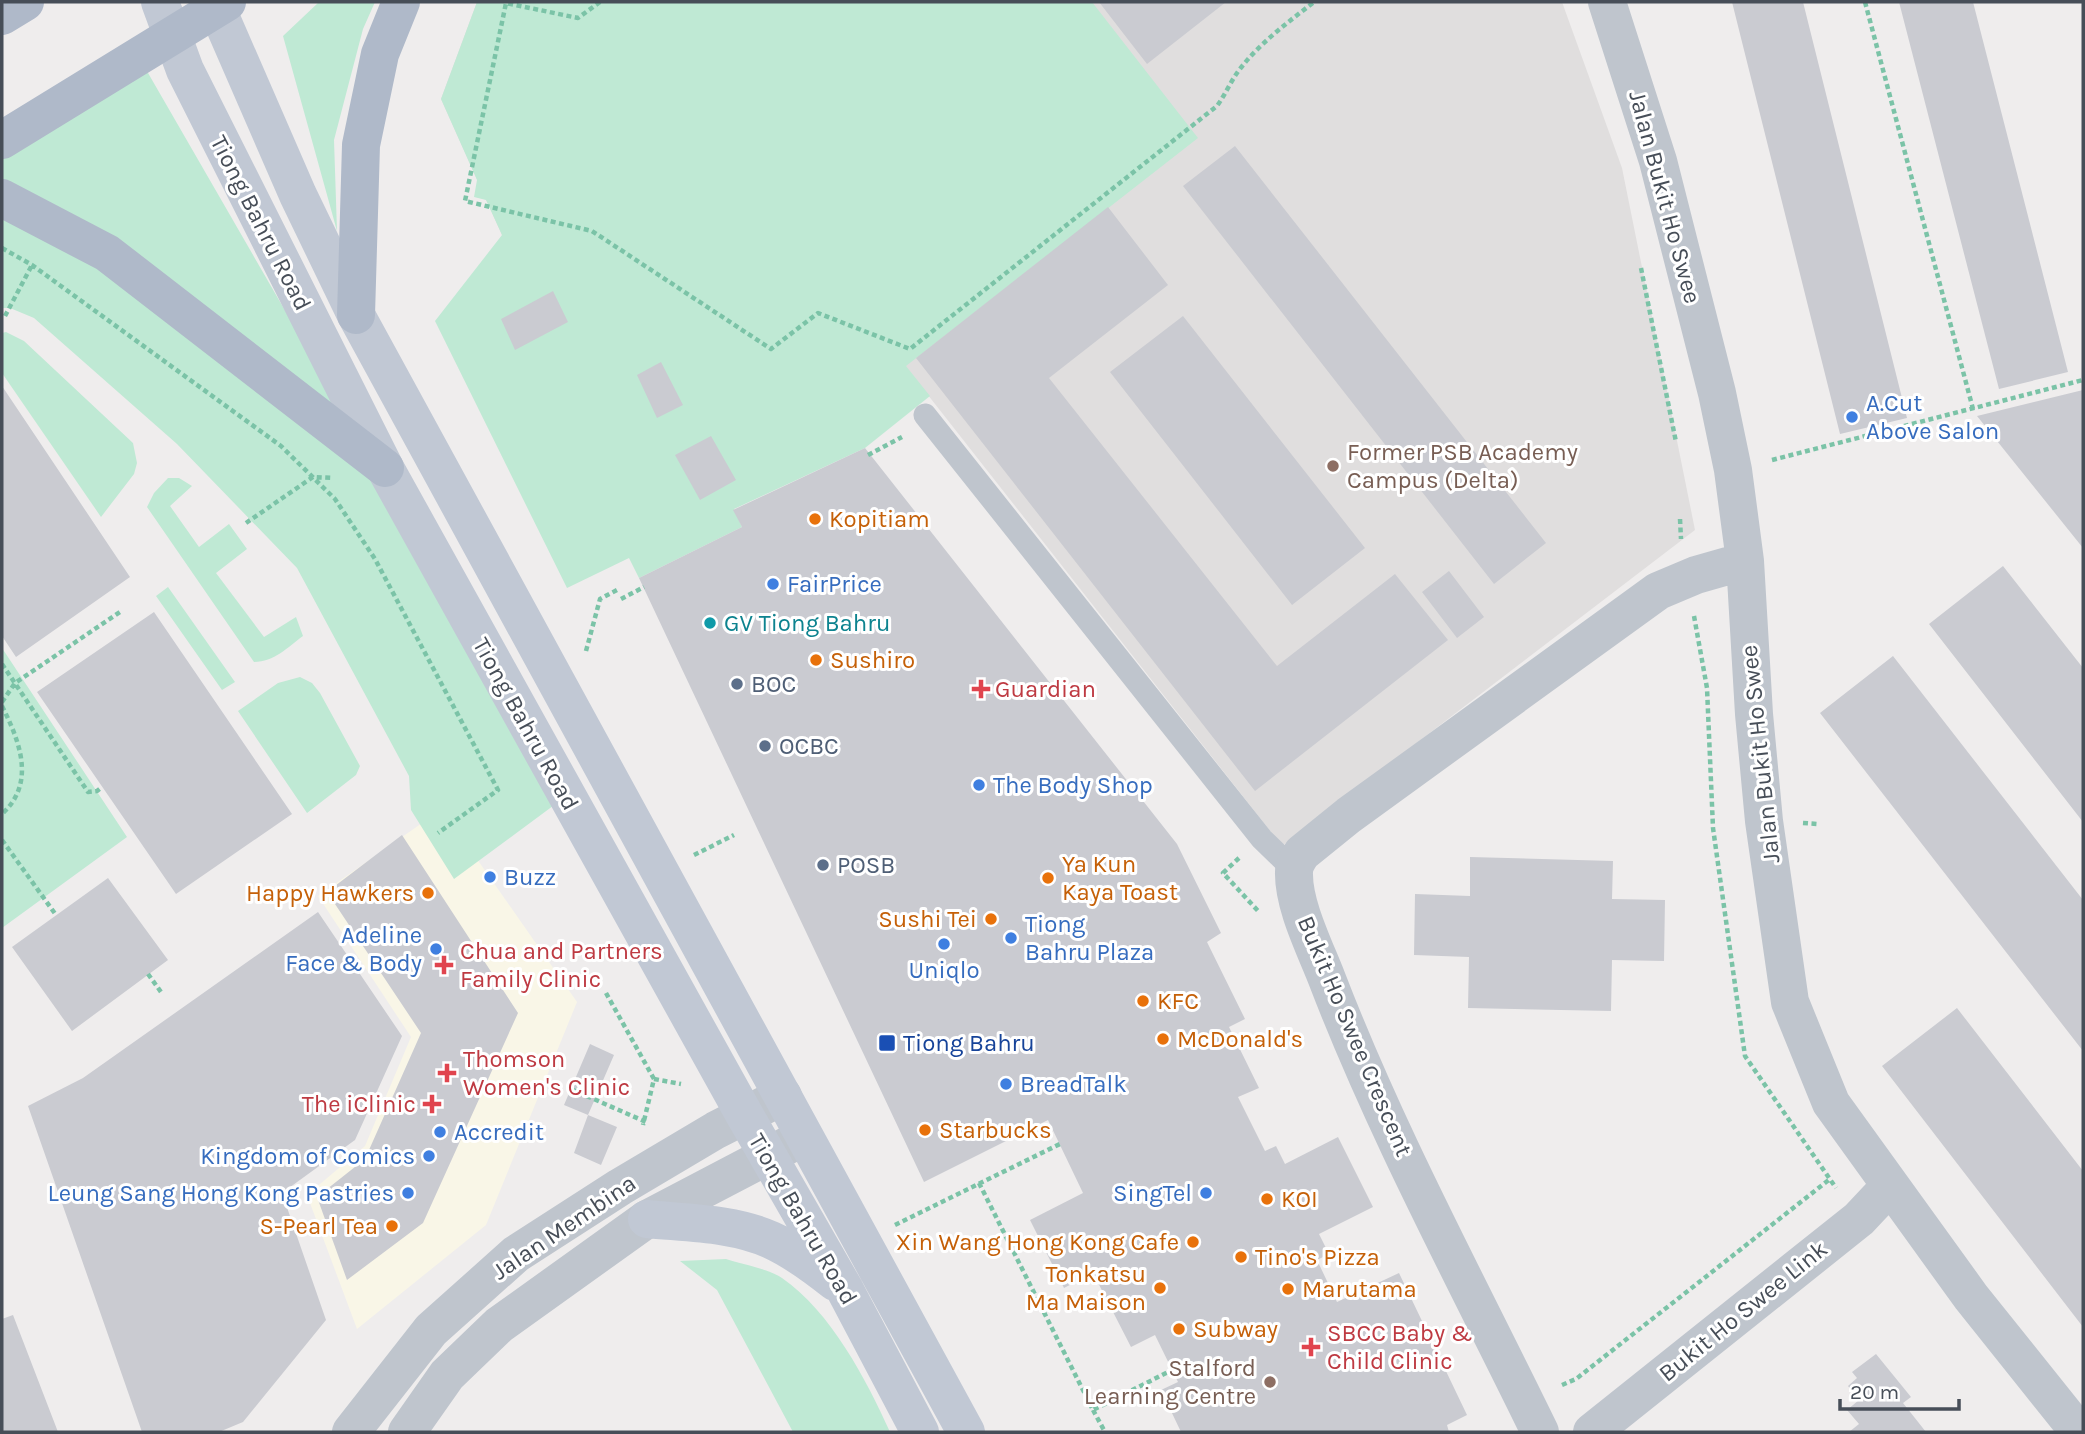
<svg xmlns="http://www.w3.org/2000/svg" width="2085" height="1434" font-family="Karla,sans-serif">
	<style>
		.commercial { fill: #f9f6e7 }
		.education { fill: #e0dede }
		.green { fill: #bfe9d4 }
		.building { fill: #cacbd1 }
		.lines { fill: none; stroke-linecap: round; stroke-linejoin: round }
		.path { stroke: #7bc3a7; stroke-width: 4.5; stroke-dasharray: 5 3.5; stroke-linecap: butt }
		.lane { stroke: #bfc5cd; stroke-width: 23 }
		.street { stroke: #bfc5cd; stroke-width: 38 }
		.secondary { stroke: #c1c8d4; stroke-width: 38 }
		.primary { stroke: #afb9c9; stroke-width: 38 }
		.shop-dot { fill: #3f7fe0; stroke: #fff; stroke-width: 2.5 }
		.education-dot { fill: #8d6e63; stroke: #fff; stroke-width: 2.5 }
		.food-dot { fill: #e8710a; stroke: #fff; stroke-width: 2.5 }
		.culture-dot { fill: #0f9aa8; stroke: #fff; stroke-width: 2.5 }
		.service-dot { fill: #5c6f8a; stroke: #fff; stroke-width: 2.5 }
		.health-dot { fill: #e0444e; stroke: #fff; stroke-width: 2.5 }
		.transit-dot { fill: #1a4fb4; stroke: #fff; stroke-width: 2.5 }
		.labels { text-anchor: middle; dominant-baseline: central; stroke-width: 6; stroke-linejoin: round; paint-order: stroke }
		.street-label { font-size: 24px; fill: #474e58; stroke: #fff }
		.shop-label { font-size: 24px; fill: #366cbe; stroke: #fff; text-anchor: start }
		.education-label { font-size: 24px; fill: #785e54; stroke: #fff; text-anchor: start }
		.food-label { font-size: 24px; fill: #c56008; stroke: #fff; text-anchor: start }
		.culture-label { font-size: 24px; fill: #0d838f; stroke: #fff; text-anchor: start }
		.service-label { font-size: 24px; fill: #4e5e75; stroke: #fff; text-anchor: start }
		.health-label { font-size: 24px; fill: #be3a42; stroke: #fff; text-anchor: start }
		.transit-label { font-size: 24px; fill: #164399; stroke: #fff; text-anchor: start }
	</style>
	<rect width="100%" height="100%" fill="#efeded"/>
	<path class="commercial" d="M442,809L577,1002L486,1225L357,1329L307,1195L365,1146L411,1037L318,896Z"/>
	<path class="education" d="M477,2H1562L1622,168L1695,530L1282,846L906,367L502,235L441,99Z"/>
	<path class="green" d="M319,2H375L363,29L334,140L337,231L283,36Z
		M477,2H1092L1198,138L906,366L930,396L865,448L734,509L742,527L639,578L629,558L567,588L435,321L502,235L486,200L474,197L477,180L441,99Z
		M144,66L369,456L561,800L454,879L411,810L409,776L297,568L177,444L34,318L10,308H2V159Z
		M6,332L24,341L133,443L137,463L134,474L101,517L2,373V333Z
		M168,478H179L192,486L170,506L199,547L229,524L247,549L216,573L264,637L296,617L303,636C288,647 274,662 254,662L147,507L154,493Z
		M168,587L235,682L222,690L156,596Z
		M2,648L127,837L2,928Z
		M300,677L312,683L320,693L360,766L356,775L307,813L238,711L278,683Z
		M726,1259C741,1264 769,1269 782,1278C831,1312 866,1379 890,1432H793L717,1290L680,1261Z"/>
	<path class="building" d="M1099,2H1226L1147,64Z
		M1732,2H1803L1907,418L1840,434Z
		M1899,2H1973L2068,372L1999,389Z
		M1235,146L1546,543L1494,584L1183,186Z
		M1108,207L1168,285L1049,378L1277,666L1395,574L1448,640L1255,791L916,358Z
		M553,291L568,322L515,350L501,319Z
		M1183,316L1365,548L1292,605L1110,372Z
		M661,362L683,405L657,418L637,375Z
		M2,386L130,577L16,657L2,636Z
		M2083,390V548L1977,416Z
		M711,436L736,480L700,500L675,455Z
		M865,448L1177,844L1221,933L1207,942L1245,1019L1229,1027L1259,1088L1238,1097L1265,1151L1276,1146L1285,1164L1338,1137L1373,1207L1319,1234L1329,1254L1317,1260L1337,1302L1399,1273L1467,1415L1447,1425L1449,1432H1181L1161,1390L1178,1382L1155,1335L1131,1347L1093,1273L1064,1288L1030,1220L1083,1193L1048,1120L924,1182L639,578L742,527L733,510Z
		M2003,566L2083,668V822L1929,624Z
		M1449,571L1484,617L1457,638L1422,592Z
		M154,612L292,814L176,894L37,692Z
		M1893,656L2083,900V1051L1820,713Z
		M402,835L518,1013L423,1223L347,1280L317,1197L365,1159L421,1033L327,892Z
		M1470,857L1613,861L1612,899L1665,900L1664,961L1612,960L1611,1011L1468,1008L1469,957L1414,955L1415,894L1470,896Z
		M108,878L168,960L72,1031L12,947Z
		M318,912L402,1036L355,1140L282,1193L326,1320L243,1422L219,1432H142L28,1106L83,1078Z
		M1957,1008L2083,1171V1327L1882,1066Z
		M590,1044L614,1055L588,1115L564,1105Z
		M588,1115L617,1127L601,1165L574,1153Z
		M13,1315L58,1432H2V1319Z
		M1876,1354L1911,1397L1903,1403L1926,1432H1849L1859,1424L1847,1410L1859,1400L1848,1386L1857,1378L1852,1372Z"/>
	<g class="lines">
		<path class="path" d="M600,2L578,18L506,3L465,201L592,231L771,349L818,313L910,349L1217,106C1225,95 1230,83 1237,73C1257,45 1287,23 1314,2
			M1865,2L1973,409
			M2,248L32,265L281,446L335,499L375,559L498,790L438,833
			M1641,268L1676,442
			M5,316L32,265
			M868,455L902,437
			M1772,460L2083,380
			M1680,519L1681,539
			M246,523L313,477L333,478
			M621,599L644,587
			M1694,616L1707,688L1713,828L1745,1056L1836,1188
			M586,651L600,599L617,590
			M2,664L88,792L97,791L102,787
			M2,702L15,683L120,612
			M2,706C20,742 36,783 2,814
			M1803,823L1817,824
			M2,840L56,915
			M694,855L734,835
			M1239,858L1223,873L1259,912
			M148,974L161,992
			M606,993L654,1079L643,1125
			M654,1079L681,1084
			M571,1089L646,1122
			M979,1183L1093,1410L1172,1370
			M895,1225L1060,1144
			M1562,1385L1576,1379L1830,1179
			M1093,1410L1105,1432"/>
		<path class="lane" d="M925,415L1262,839L1294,870"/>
		<path class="street" d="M1607,2L1658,161L1717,393L1733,470L1745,561L1754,714L1764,821L1790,1002L1831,1103L1971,1297L2079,1432
			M351,1432L431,1330L516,1254L620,1187L716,1130L783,1096
			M407,1432L447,1375L499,1325L647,1219L798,1140
			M1540,1432C1467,1282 1387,1135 1327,979C1315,948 1293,905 1294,872C1294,865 1298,859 1302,853L1349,815L1658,591L1696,575L1745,561
			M1592,1432L1859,1219L1890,1186"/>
		<path class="secondary" d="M160,2L185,70L385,468L744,1114L845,1290L920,1432
			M214,2L298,195L356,315L966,1432
			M647,1219C687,1223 734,1223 771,1240C795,1251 815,1266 835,1282"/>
		<path class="primary" d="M2,16L25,2
			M2,140L227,2
			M2,198L107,253L385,468
			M356,315L361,145L380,54L401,2"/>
	</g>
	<g class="shop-dot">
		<circle cx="1852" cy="417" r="7"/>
		<circle cx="773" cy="584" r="7"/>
		<circle cx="979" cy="785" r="7"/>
		<circle cx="490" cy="877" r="7"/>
		<circle cx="1011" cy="938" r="7"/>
		<circle cx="944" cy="944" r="7"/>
		<circle cx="436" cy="949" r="7"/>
		<circle cx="1006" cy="1084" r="7"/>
		<circle cx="440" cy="1132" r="7"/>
		<circle cx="429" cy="1156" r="7"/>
		<circle cx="408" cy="1193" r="7"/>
		<circle cx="1206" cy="1193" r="7"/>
	</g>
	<g class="education-dot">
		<circle cx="1333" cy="466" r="7"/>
		<circle cx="1270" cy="1382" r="7"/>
	</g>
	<g class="food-dot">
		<circle cx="815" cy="519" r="7"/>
		<circle cx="816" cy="660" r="7"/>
		<circle cx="1048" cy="878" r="7"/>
		<circle cx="428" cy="893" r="7"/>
		<circle cx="991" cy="919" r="7"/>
		<circle cx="1143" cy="1001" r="7"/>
		<circle cx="1163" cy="1039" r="7"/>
		<circle cx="925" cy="1130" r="7"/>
		<circle cx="1267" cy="1199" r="7"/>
		<circle cx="392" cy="1226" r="7"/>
		<circle cx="1193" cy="1242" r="7"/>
		<circle cx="1241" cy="1257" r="7"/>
		<circle cx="1160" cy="1288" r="7"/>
		<circle cx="1288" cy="1289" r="7"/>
		<circle cx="1179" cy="1329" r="7"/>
	</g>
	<circle class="culture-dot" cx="710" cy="623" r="7"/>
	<g class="service-dot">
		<circle cx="737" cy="684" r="7"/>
		<circle cx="765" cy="746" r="7"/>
		<circle cx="823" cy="865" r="7"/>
	</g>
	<g class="health-dot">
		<path d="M977.5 678.5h7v7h7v7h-7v7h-7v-7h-7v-7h7z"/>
		<path d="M440.5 954.5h7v7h7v7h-7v7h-7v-7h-7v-7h7z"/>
		<path d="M443.5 1062.5h7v7h7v7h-7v7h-7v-7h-7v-7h7z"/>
		<path d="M428.5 1093.5h7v7h7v7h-7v7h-7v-7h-7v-7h7z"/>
		<path d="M1307.5 1336.5h7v7h7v7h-7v7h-7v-7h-7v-7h7z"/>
	</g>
	<rect class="transit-dot" x="878" y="1034" width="18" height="18" rx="3.5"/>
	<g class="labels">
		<g class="street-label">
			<text transform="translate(1665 197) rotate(75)">Jalan Bukit Ho Swee</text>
			<text transform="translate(261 223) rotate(63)">Tiong Bahru Road</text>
			<text transform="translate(526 724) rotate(61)">Tiong Bahru Road</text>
			<text transform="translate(1760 754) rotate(-96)">Jalan Bukit Ho Swee</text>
			<text transform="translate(1355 1036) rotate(67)">Bukit Ho Swee Crescent</text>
			<text transform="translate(803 1219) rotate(60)">Tiong Bahru Road</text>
			<text transform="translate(564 1227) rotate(-34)">Jalan Membina</text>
			<text transform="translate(1743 1311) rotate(-39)">Bukit Ho Swee Link</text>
		</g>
		<g class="shop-label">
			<text x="1866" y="403">A.Cut<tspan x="1866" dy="28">Above Salon</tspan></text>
			<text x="787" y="584">FairPrice</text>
			<text x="993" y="785">The Body Shop</text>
			<text x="504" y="877">Buzz</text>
			<text x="1025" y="924">Tiong<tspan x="1025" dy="28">Bahru Plaza</tspan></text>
			<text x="422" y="935" text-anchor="end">Adeline<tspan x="422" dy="28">Face &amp; Body</tspan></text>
			<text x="944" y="970" text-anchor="middle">Uniqlo</text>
			<text x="1020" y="1084">BreadTalk</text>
			<text x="454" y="1132">Accredit</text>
			<text x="415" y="1156" text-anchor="end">Kingdom of Comics</text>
			<text x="394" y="1193" text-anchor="end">Leung Sang Hong Kong Pastries</text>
			<text x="1192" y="1193" text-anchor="end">SingTel</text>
		</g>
		<g class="education-label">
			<text x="1347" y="452">Former PSB Academy<tspan x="1347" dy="28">Campus (Delta)</tspan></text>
			<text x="1256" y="1368" text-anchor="end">Stalford<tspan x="1256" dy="28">Learning Centre</tspan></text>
		</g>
		<g class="food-label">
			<text x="829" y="519">Kopitiam</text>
			<text x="830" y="660">Sushiro</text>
			<text x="1062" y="864">Ya Kun<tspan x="1062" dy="28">Kaya Toast</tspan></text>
			<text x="414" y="893" text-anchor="end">Happy Hawkers</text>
			<text x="977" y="919" text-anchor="end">Sushi Tei</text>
			<text x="1157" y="1001">KFC</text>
			<text x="1177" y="1039">McDonald's</text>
			<text x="939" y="1130">Starbucks</text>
			<text x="1281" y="1199">KOI</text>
			<text x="378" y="1226" text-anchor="end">S-Pearl Tea</text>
			<text x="1179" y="1242" text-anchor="end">Xin Wang Hong Kong Cafe</text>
			<text x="1255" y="1257">Tino's Pizza</text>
			<text x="1146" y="1274" text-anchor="end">Tonkatsu<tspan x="1146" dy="28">Ma Maison</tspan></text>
			<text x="1302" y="1289">Marutama</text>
			<text x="1193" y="1329">Subway</text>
		</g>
		<g class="culture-label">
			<text x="724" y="623">GV Tiong Bahru</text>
		</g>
		<g class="service-label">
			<text x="751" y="684">BOC</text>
			<text x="779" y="746">OCBC</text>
			<text x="837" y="865">POSB</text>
		</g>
		<g class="health-label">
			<text x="995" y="689">Guardian</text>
			<text x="460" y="951">Chua and Partners<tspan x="460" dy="28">Family Clinic</tspan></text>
			<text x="463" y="1059">Thomson<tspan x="463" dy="28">Women's Clinic</tspan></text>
			<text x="416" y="1104" text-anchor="end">The iClinic</text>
			<text x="1327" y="1333">SBCC Baby &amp;<tspan x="1327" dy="28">Child Clinic</tspan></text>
		</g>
		<g class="transit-label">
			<text x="903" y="1043">Tiong Bahru</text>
		</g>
	</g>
	<rect width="2085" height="1434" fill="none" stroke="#474e58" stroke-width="7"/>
	<path d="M1840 1399v10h119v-10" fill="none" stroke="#474e58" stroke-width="3.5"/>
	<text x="1850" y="1399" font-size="21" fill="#474e58" stroke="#ffffff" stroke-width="5" paint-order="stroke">20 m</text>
</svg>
